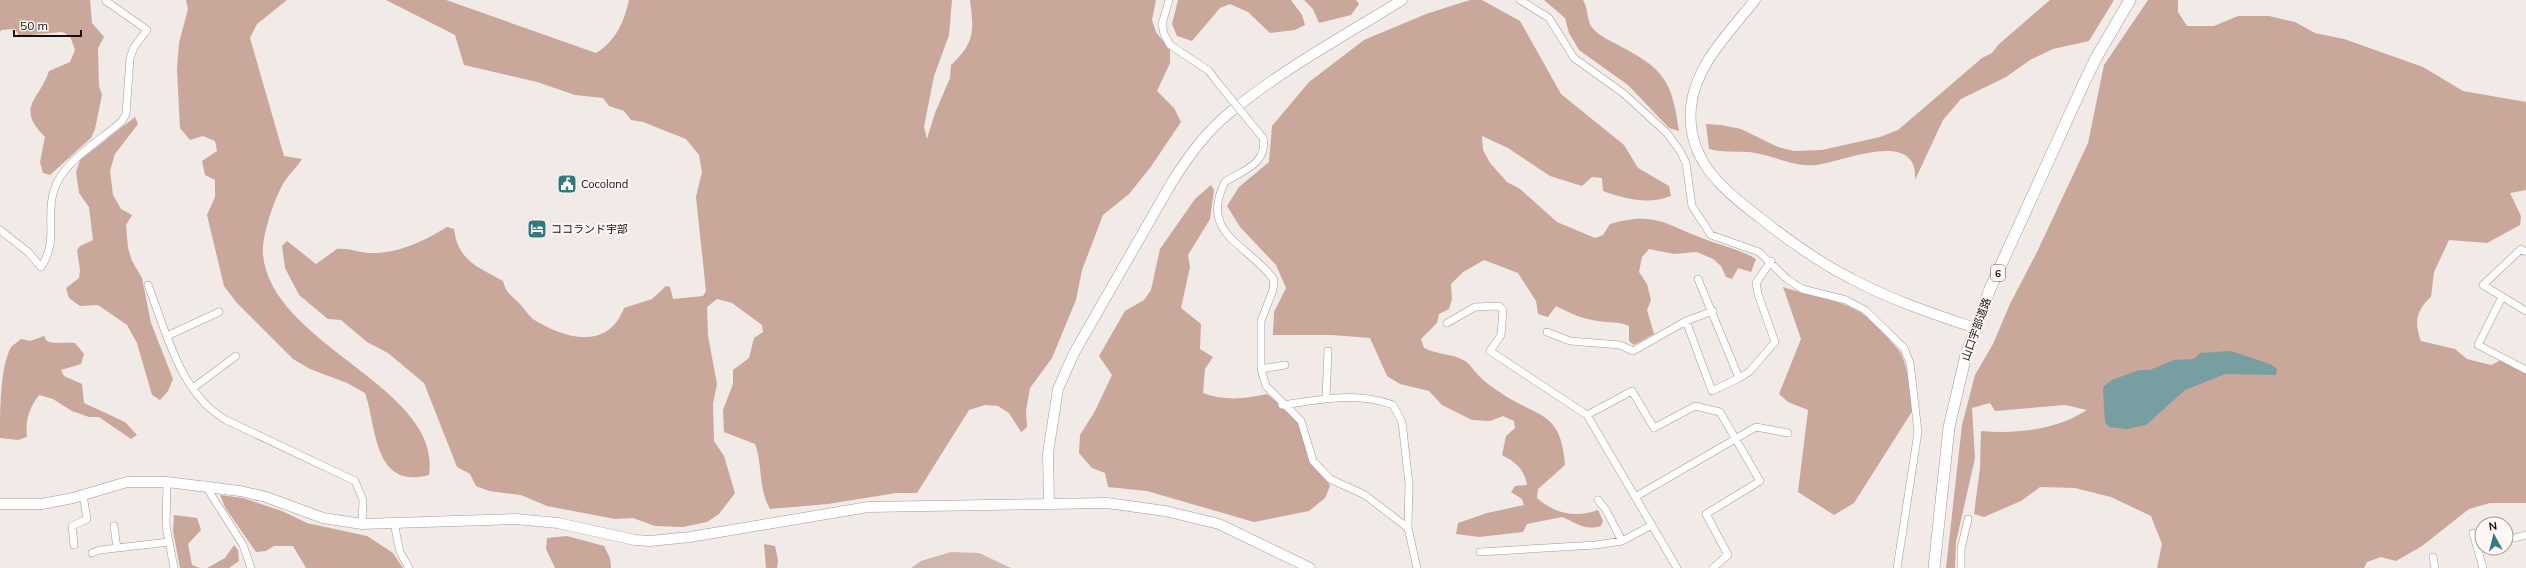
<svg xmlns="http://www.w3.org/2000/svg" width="2526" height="568" font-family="Mulish,'Noto Sans JP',sans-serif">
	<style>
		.green { fill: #cfb7ad }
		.forest { fill: #c9a79a }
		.water { fill: #779fa1 }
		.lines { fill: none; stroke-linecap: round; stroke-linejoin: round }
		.street-casing { stroke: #a19a97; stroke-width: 8 }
		.secondary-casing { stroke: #a19a97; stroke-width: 11 }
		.primary-casing { stroke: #a19a97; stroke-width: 12 }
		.street { stroke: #fff; stroke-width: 7 }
		.secondary { stroke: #fff; stroke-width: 10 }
		.primary { stroke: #fff; stroke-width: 11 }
		.street-bridge-casing { stroke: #a19a97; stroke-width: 8; stroke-linecap: butt }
		.street-bridge { stroke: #fff; stroke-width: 7 }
		.labels { text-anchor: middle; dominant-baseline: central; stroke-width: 4; stroke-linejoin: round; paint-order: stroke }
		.shield { fill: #fff7f4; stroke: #5a5554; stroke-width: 1 }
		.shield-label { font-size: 10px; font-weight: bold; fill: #13100f }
		.poi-label { font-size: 11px; fill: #13100f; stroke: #fff7f4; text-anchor: start }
		.street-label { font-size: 11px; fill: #13100f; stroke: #fff7f4 }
	</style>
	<rect width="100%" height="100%" fill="#f1eae7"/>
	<path class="green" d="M951,552L979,553L1011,568H911L921,561Z"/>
	<path class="forest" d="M0,0H90L92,23L104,37L98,48L99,86L102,95L95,129L91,138L50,175L43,173L40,162L45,137C15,107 39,101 49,71L70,62L75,50L70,36L62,32L19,36L15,29L1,30L0,33Z
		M186,0H287L257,24L250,38L284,156L302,159C298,166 292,171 287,178C276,192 261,237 263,255C272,346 443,387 429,475C373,490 377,427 365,393L347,383L310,369L293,359L236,302L224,286L207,215L215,197V180L205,175L202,161L217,151L215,141L203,136L190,140L180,128L177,69L179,43L188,9Z
		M386,0H446L596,53C616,41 624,22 629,0H952L949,35L934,76L924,127L927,139L935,113L950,78L951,65C975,43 974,31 970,0H1156L1152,20L1156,32L1170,50V63L1157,91L1174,108L1181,122L1150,168L1129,194L1103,215L1082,270L1076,300L1052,358L1030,388L1026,411L1027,427L1021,432L1009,413L998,406L985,405L969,410L917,493H896L828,504L770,509C758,489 763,465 755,444L724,432L723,410L733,384V370L749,358L754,338L763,332L762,325L732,303L717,299L707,307L708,336L717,384L713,404L714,441L724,456L735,493L719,514L707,522L683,527L655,526L633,518L615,519L547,506L521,495L489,491L476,486L470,474L457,467L424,383L388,353L367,342L341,320L328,319L299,295L285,268L282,246L287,241L316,264L337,249C348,248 357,252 368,253C398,254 422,242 447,227L454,229C458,261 478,267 503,281C506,293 511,295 519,303C524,308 528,315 533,319C564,339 608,351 624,308L652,299L666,286L670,287L673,299L703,296L706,291L696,197L702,172L699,155L686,139L643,122L631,120L624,111L609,106L603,98L575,95L537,82L464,65L455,35Z
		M1178,0H1291L1302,15L1305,25L1295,30L1270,33L1248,12L1230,4L1220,8L1192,41L1177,36L1172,24Z
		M1304,0H1356L1359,4L1351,15L1319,23L1313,9Z
		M1470,0H1482L1520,21L1561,94L1624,145L1638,168L1669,186L1671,196C1648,205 1626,199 1603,191L1602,178L1592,177L1582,186L1550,176L1508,148L1482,136L1483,150L1490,163L1507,182L1520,189L1557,222L1595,238L1603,235L1610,224C1658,210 1668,227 1710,241C1726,247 1741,250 1756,259L1751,272L1738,268L1732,279L1726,277L1721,266L1713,259L1697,252L1674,254L1649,249L1642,257L1639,272L1647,284L1651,300L1647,310L1654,334L1634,345L1629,341V326C1619,321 1608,323 1598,321C1582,319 1570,313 1556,306L1548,317L1538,314L1536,301L1518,273L1484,260L1463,272L1451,284L1452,299L1449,309L1439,314L1437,323L1421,339L1424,348C1437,355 1452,353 1465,361C1470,364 1474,371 1479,376C1485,382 1493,388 1501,393C1537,418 1561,409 1565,465L1538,489L1537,498C1555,514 1576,518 1598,510L1603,521L1601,526C1584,531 1577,523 1562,517L1527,524L1523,532L1479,537L1456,534L1458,523L1487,513L1524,505L1522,499L1511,492L1515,486L1527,485C1524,469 1517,463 1502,455L1506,436L1515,428L1514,421L1503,416L1490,421L1472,420L1442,405L1429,391L1400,384L1387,376L1370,338L1332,335H1273L1274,312L1286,288L1276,265L1240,227L1227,206L1239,187L1269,162L1272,126L1309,82L1364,40L1426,14Z
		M1544,0H1583C1588,8 1587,20 1591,26C1597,35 1609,40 1618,45C1664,69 1672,80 1679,131L1669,128L1628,85L1579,50L1569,33L1565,18Z
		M2050,0H2114L2089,41L2053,49L2030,60L2006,77L1961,99L1943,120L1915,180C1919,127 1842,162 1815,165C1792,167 1771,154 1749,152C1735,151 1723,153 1709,149L1706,124L1721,125L1741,129L1778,147L1794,151L1822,150L1880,137L1898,130L1982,58L1992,53L1998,45Z
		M2148,0H2178V12L2187,26H2214L2238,16H2269L2295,22L2315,33L2344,39L2423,67L2463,91L2526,102V190L2510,193L2521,216L2520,225L2487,243L2449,240L2434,272L2431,297C2416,310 2414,323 2421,341L2455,349L2467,359L2491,365L2501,360L2526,373V503H2490L2469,509L2422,546L2396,561L2381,557L2367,562L2364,568H2157L2162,544L2151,516L2111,497L2075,488L2040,487L2021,501L1984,517L1974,514L1980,468L1981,431C2017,434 2056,430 2087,410L2065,405L1995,411L1990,403L1972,408L1975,458L1956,542L1955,568H1946L1962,425L1975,375L1993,344L2010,304L2037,252L2088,143L2104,65Z
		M135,117L138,124L115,154L110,171L113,195L121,209L132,215L126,225L128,248L132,261L142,278L151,323L173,379L168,391L160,400L152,395L137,343L127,325L98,305L80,306L69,298L66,288L79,278L80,270L77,250L80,246L93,240L89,207L79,193L76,172L80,160Z
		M1211,185L1214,190L1210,219L1188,255L1190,267L1181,308L1201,324L1200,349L1213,357L1205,369L1203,393C1225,401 1244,399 1267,394L1297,419L1302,436L1330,486L1325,498L1309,511L1254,522L1147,491L1108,487L1105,473L1092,468L1079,453L1080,435L1095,411L1112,375L1099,356L1125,311L1144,300L1151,290L1160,249L1195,199Z
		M1783,287C1826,301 1859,299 1889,339C1893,344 1900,350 1902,356C1909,372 1910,393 1913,410L1854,503L1834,515L1798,492L1808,410L1788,402L1779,394L1801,339Z
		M44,336L47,341C55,345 66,341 75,343L84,354L81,364L61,370L64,376L82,384L84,403L125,422L137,435L131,439L99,417H89L72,411L53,399L39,395C29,408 25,421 27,437L18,440L0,438C0,413 0,370 10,349C12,345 18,342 21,339L30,341Z
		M220,495L243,498L282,511L307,523L367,536L393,553L403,568H306L293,546H274L266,551L256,552L226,509Z
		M174,515L197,518L201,530L188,544L192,565L200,568H180L173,531Z
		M567,536L604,546L610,558L611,568H555L546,549L547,538Z
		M764,544L775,546L778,560L777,568H766Z
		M234,545L238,550L239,561L229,568H207L225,558Z"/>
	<path class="water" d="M2231,351L2270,364L2277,369L2276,375L2225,374L2185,390L2146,425L2127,429L2109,427L2105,422L2103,390L2104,386L2112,380L2139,370H2150L2174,360L2194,359L2200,353Z"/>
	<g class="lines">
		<g class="street-casing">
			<path id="street" d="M1169,0L1162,24L1164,34L1170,45L1209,71L1218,83
				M1520,0L1549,18L1574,58L1623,93L1667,133L1680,151L1686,163L1692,206L1711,235L1759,252L1787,279L1802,289L1846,300L1865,310L1904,348L1910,363L1918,432L1897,568
				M1263,138C1268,164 1243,170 1225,182C1198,235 1250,245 1274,280L1273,290L1261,321V369L1266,386L1301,421L1313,461L1330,479L1365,495L1408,528
				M0,230L28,252L41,267C59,241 45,218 54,190C63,161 100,141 122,121L126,114L130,58L134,47L147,30L106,1
				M2526,252L2521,249L2483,285L2526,311
				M1698,279L1739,378L1749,372L1775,342L1758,294L1756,283L1771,261
				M148,285C166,331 180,394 226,420L355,481L363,500L362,524
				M2502,297L2478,345L2526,370
				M1686,321L1712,391L1739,378
				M1447,323L1475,307L1499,306L1503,310L1501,335L1490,351L1587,415L1677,568
				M1547,332L1570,341L1620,345L1633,351L1686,321L1713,311
				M167,336L219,312
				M1261,369L1285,365
				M193,388L236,356
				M1326,397L1328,351
				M1282,405C1320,400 1356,391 1393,405L1402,422L1409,484L1408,528L1417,568
				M1587,415L1632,391L1654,428L1695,406L1720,412L1760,481L1706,514L1728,555L1713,568
				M167,482L166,526L174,568
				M205,485L243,545L251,568
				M1635,497L1756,427L1788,433
				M1598,500L1606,510L1622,541
				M394,523L400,552L409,568
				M114,526L117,548
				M2473,533L2483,568
				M2506,540L2526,535
				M74,545L72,526L87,519L83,495
				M1480,552L1596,545L1622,541L1652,525
				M92,553L100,550L169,542
				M2433,557L2435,568
				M1961,568V549L1968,519"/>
		</g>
		<g class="secondary-casing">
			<path id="secondary" d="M1755,0C1730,32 1695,65 1691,107C1686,159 1722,189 1759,217C1788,240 1818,262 1852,279C1891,300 1934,314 1975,328
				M1049,503L1048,453L1058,389L1074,353L1172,182C1188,157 1205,133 1228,114C1281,70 1344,36 1402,0
				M0,504H42L73,498L127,482H167L240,491L266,497L323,518L362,524L516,519L558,523L635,540L650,541L690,537L868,507L1107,503L1165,511L1219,524L1310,568"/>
		</g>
		<g class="primary-casing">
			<path id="primary" d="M1934,568L1949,427L1966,355L1990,289L2083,85L2096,58L2130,0"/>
		</g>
		<use href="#street" class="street"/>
		<use href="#secondary" class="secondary"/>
		<use href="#primary" class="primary"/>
		<g class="street-bridge-casing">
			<path id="street-bridge" d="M1218,83L1263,138"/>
		</g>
		<use href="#street-bridge" class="street-bridge"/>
	</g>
	<defs>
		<g id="civic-square" transform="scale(1)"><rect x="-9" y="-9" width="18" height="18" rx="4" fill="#317a7e" stroke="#fff7f4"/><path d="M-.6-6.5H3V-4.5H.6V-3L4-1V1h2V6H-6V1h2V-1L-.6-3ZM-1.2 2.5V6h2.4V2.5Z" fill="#fff"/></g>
		<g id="hotel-square" transform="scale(1)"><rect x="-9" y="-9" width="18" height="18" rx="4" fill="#317a7e" stroke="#fff7f4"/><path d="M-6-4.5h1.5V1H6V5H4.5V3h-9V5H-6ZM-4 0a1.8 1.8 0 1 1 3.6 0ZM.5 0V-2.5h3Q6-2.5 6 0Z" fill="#fff"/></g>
	</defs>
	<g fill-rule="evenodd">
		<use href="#civic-square" x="567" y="184"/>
		<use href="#hotel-square" x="537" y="229"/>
	</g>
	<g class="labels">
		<rect class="shield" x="1991" y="265" width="14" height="16" rx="3"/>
		<g class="shield-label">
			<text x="1998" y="273">6</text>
		</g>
		<g class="poi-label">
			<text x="581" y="184">Cocoland</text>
			<text x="551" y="229">ココランド宇部</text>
		</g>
		<g class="street-label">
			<text transform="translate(1976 329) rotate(-70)">山口宇部道路</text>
		</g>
	</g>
	<g transform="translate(2494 536) rotate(353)"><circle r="19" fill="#fff7f4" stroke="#a19b98"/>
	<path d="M0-3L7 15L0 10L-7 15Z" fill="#317a7e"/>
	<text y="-6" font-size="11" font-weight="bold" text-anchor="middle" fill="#13100f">N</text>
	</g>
	<path d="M14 30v6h67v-6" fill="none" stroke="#13100f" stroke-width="2"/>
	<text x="20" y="30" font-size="12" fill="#13100f" stroke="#fff7f4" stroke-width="3" paint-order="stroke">50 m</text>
</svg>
